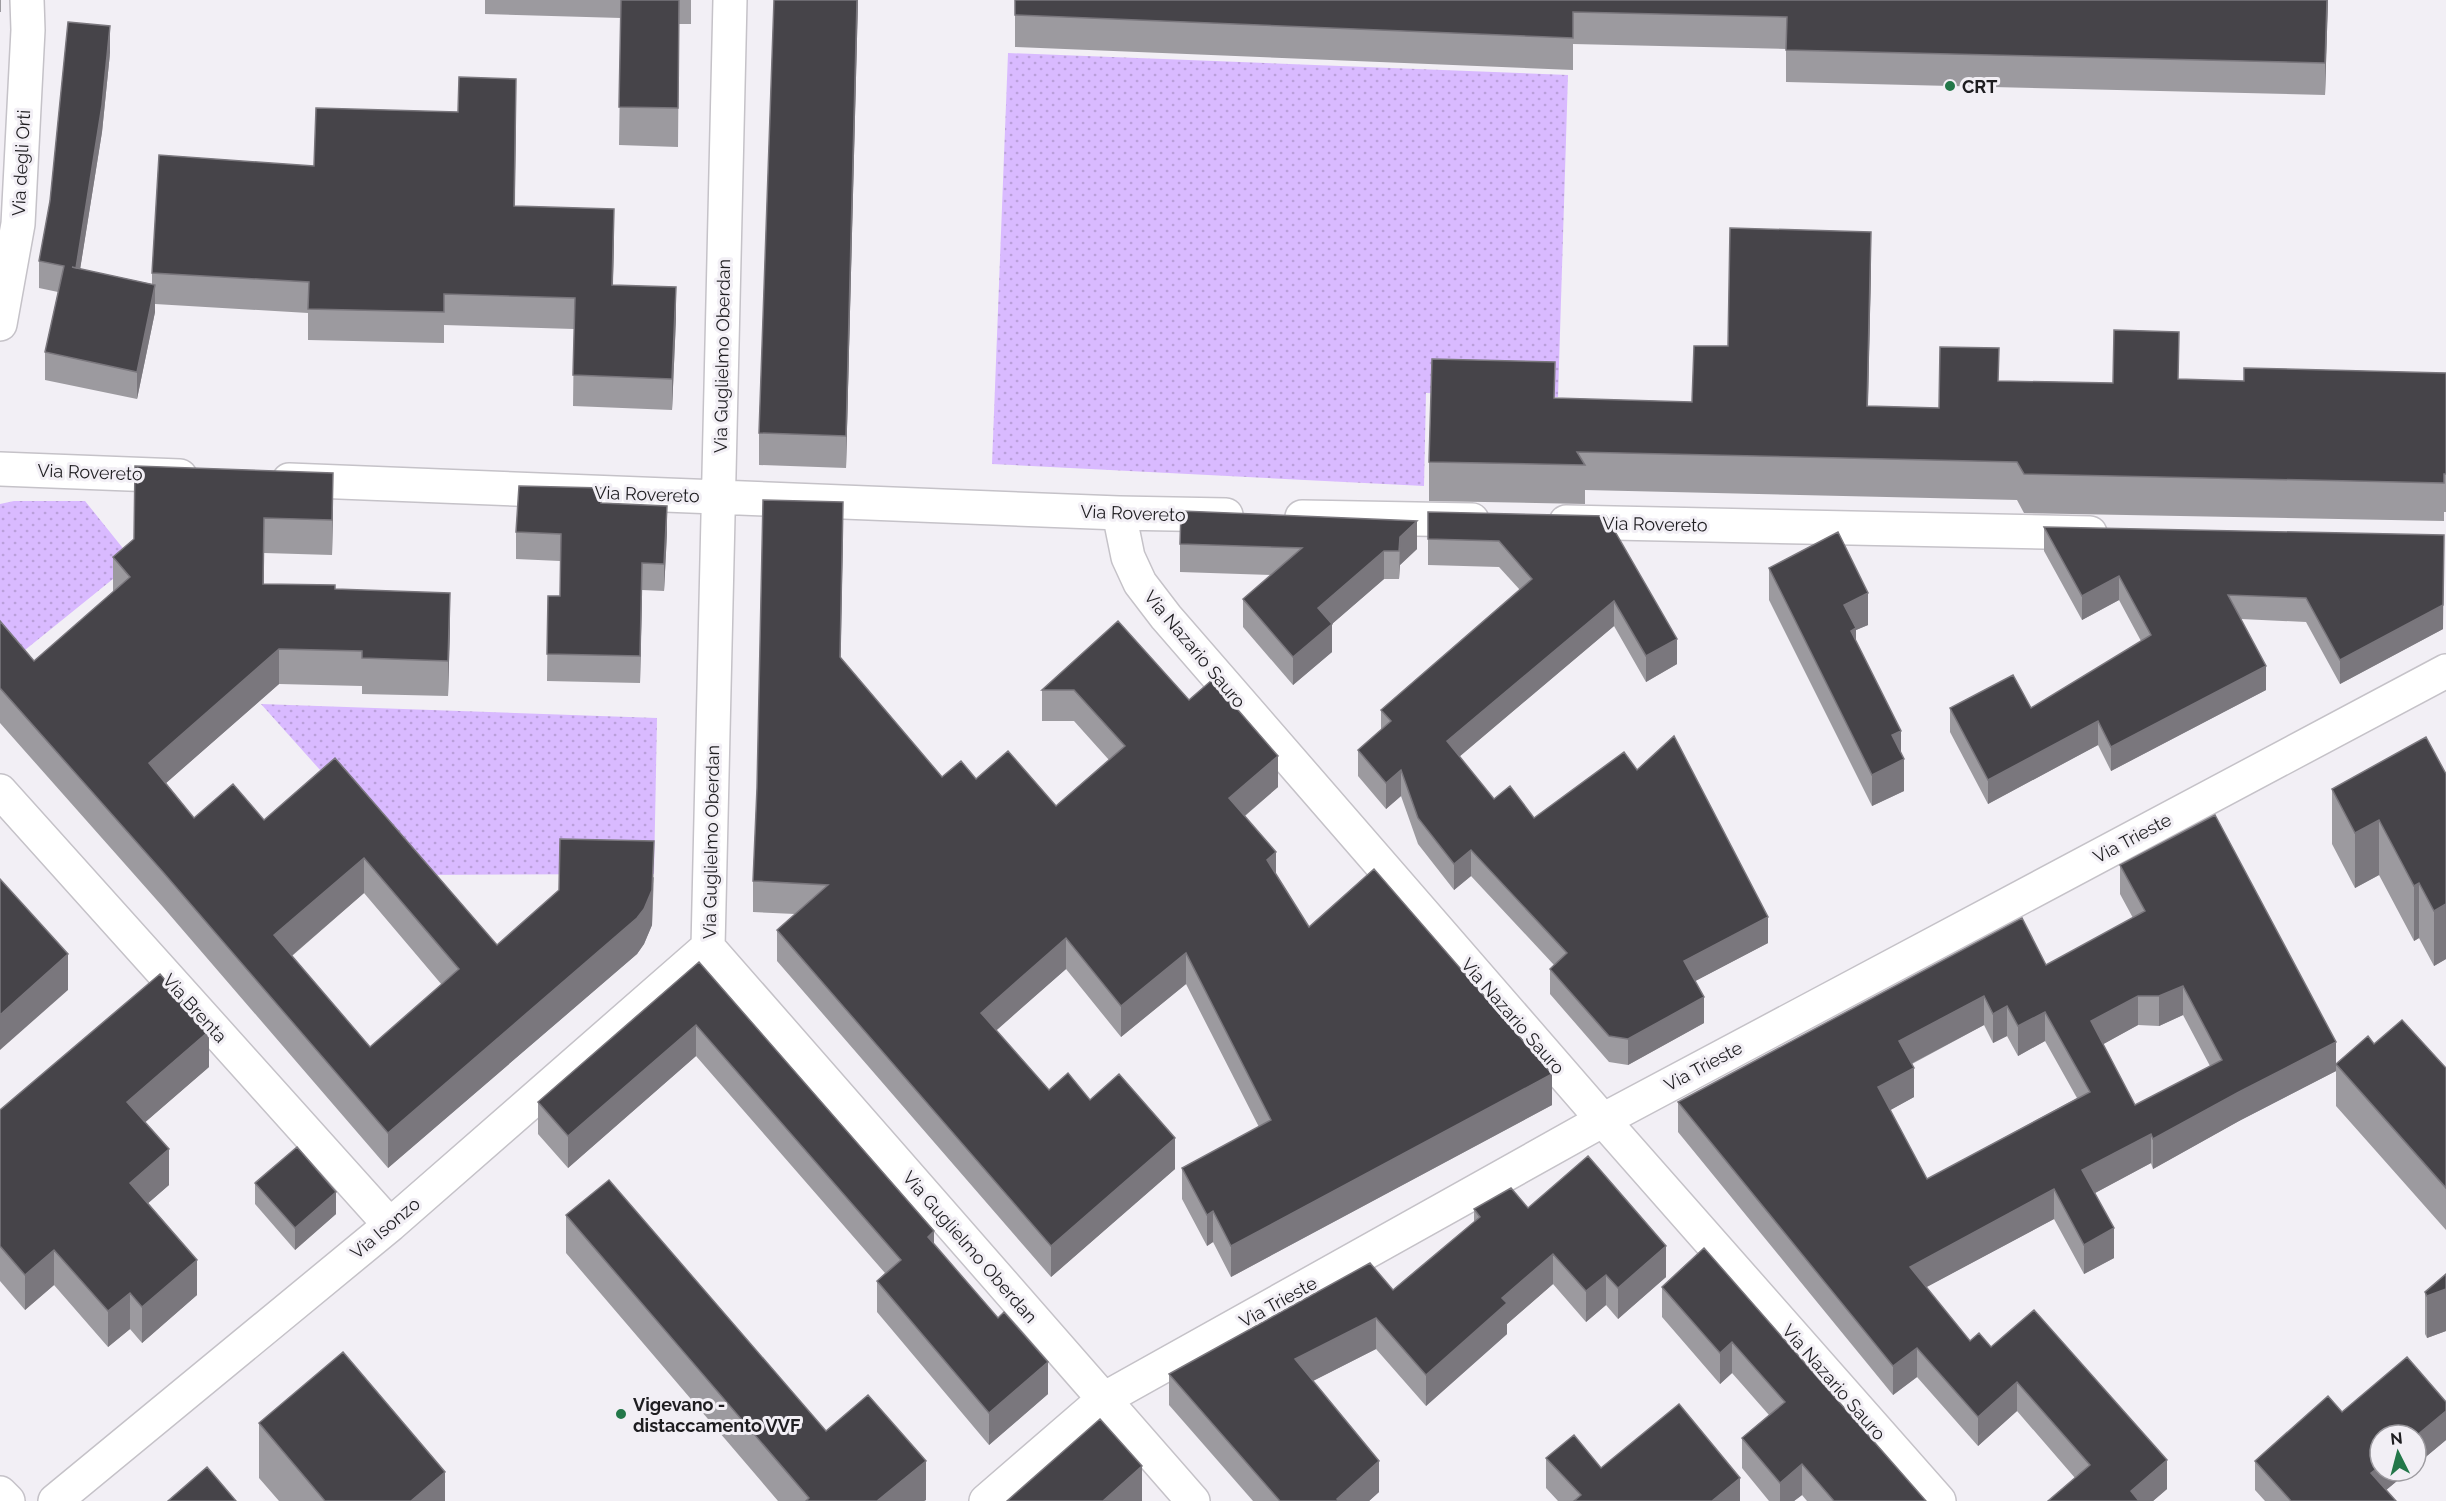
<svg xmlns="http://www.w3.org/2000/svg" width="2446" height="1501" font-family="Raleway,sans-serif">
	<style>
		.grass { fill: url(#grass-dots) }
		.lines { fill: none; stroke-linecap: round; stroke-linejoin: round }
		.street-casing { stroke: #c5c2c8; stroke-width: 36 }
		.street { stroke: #fff; stroke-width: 33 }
		.wall { fill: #9c9a9f; fill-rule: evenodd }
		.shaded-wall { fill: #7a777d }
		.building { fill: #464449; stroke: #7a777d; stroke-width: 1.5; fill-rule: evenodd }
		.poi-dot { fill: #237749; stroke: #f2eff5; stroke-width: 2 }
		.labels { text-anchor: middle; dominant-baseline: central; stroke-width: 6; stroke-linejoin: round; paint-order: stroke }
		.poi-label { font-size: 18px; font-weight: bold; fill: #1e1d20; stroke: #f2eff5; text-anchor: start }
		.street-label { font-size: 18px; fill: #1e1d20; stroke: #f2eff5 }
	</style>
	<defs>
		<pattern id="grass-dots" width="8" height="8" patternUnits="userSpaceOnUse" patternTransform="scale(1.5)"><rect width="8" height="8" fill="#d9baff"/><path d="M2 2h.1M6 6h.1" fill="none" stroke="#ba9fda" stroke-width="1.8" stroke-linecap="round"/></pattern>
	</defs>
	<rect width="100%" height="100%" fill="#f2eff5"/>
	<path class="grass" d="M1008,53L1568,75L1558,397L1426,393L1424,486L992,464Z
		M14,501H85L134,562L25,650L0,621V504Z
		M261,704L657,718L654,874L414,875Z"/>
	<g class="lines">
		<g class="street-casing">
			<path id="street" d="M730,0L708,947L1193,1501
				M0,324L18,224L28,30L27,0
				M0,469L180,476
				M289,480L1119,513L1226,515
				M1119,513L1128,557L1140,583L1166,617L1603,1120L1939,1501
				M1302,517L1472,520
				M1566,522L2090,533
				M0,791L390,1225
				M0,1493L8,1501
				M55,1501L390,1225L708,947
				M986,1501L1104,1399L1603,1120L2446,671"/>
		</g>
		<use href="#street" class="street"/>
	</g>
	<path class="wall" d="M0,0H1V12H0Z
		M485,0H691V24H679L678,147L619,145L621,18L485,14Z
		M774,0H858L846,468L759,465V433Z
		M2328,0L2325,95L1786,82V49L1573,44V70L1015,47V15Z
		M110,53L102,132L80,269L152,284V273L314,166L458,112L516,110L515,206L614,240L613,285L676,318L672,410L573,406L574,329L444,325V343L308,340V313L155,304V312L137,399L45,380V352L58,292L39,288V261Z
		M1871,270L1868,406L1939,408L1999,381L2113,383L2179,380L2244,381L2446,373V512H2444V521L2024,513L2017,500L1585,490V504L1429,501V462L1555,398L1692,402L1728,346Z
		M135,466L333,508L332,555L264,553V584L335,589L450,628L448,696L362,694V686L279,684L166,783L194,818L264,820L335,758L497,945L654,877L652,925L644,944L637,954L388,1168L163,907L0,723V621L34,661L113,592V557L134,539ZM364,893L442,985L370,1047L292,956Z
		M602,503L667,533L664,591L642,590L640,683L547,681L548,596H560V561L516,559V532Z
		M1606,516L1677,664L1646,682L1614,626L1459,757L1494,799L1534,818L1768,943L1695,981L1704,1023L1628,1065L1609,1062L1550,994V969L1554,965L1471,876L1454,890L1418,844L1401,796L1386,809L1358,776V750L1381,730V710L1520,590L1499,567L1428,565V539Z
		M2044,527L2443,629L2340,684L2306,622L2241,619L2266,690L2111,771L2098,745L1988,804L1950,732V708H2031L2141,641L2119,600L2082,620L2044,551Z
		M843,533L840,658L942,777L976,779L1056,806L1109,760L1074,721H1042V690L1118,621L1189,700L1278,787L1245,816L1276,874L1309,927L1552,1105L1231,1277L1213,1242L1207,1246L1182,1199V1168L1259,1127L1186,984L1121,1037L1066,969L996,1030L1049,1090L1090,1100L1175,1169L1051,1277L777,961V930L795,914L753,912V881L757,788Z
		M1180,544L1417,549L1400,565L1399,579H1384L1332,624V652L1293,685L1243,627V599L1271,575L1180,572Z
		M1769,568L1868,625L1856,630V642L1901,753L1904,791L1872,806L1769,600Z
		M2446,774V959L2434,966L2419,938L2414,941L2379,875L2355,888L2332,844V789Z
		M2120,865L2336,1071L2239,1121L2153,1169L2151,1163L2095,1193L2114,1258L2084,1274L2054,1219L1926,1287L1970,1341L1991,1347L2167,1489L2153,1501H2048L2075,1478L2017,1411L1978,1446L1917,1377L1893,1395L1678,1132V1102L2046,965L2133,918L2120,894ZM2183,1015L2210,1066L2135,1105L2103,1044L2138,1025L2159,1026ZM1984,1025L1993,1043L2007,1036L2018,1056L2045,1041L2077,1098L1927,1179L1890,1110L1914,1097L1912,1064Z
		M699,962L934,1245L1048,1394L989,1445L877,1312V1281L885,1273L696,1056L568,1168L538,1134V1102Z
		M2374,1044L2446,1068V1230L2336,1106V1064Z
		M209,1067L145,1122L169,1185L148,1203L197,1295L142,1343L130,1329L108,1347L54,1285L25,1310L0,1281V1110Z
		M255,1183L336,1214L295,1250L255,1204Z
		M1528,1208L1666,1277L1618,1319L1606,1305L1586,1322L1553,1284L1507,1324V1334L1426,1406L1376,1349L1313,1381L1379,1492L1369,1501H1253L1169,1405V1374L1393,1290L1474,1222V1209Z
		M566,1215L826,1431L926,1500L924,1501H778L566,1253Z
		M1704,1248L1926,1501H1807L1802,1495L1794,1501H1769L1742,1468V1438L1769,1415L1732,1373L1720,1384L1662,1317V1287Z
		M2446,1274V1331L2427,1338L2425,1334V1292Z
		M2446,1402V1440L2416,1465V1435L2380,1471H2409L2386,1490L2396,1501H2265L2255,1490V1461L2342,1412Z
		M259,1423L445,1501H279L259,1478Z
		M1546,1458L1601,1468L1740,1501H1558L1546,1488Z"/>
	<path class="shaded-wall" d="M857,0H858L846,468V436Z
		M2327,0H2328L2325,95V63Z
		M110,26V53L102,132L76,295V268Z
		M516,79V110L514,237V206Z
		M614,209V240L612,316V285Z
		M1871,232V270L1867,444V406Z
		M155,285V312L137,399V372Z
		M676,287V318L672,410V379Z
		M333,473V508L332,555V520Z
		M843,502V533L840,688V657Z
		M667,506V533L664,591V564Z
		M264,518V553L263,620V584Z
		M1417,521V549L1400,565L1399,579L1400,537Z
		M2444,535L2443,629L2340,684V660Z
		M1384,551V579L1332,624V652L1293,685V657L1318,608Z
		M642,563V590L640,683V656Z
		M2119,576V600L2082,620V596Z
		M450,593V628L448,696V661Z
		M1868,593V625L1856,630V660L1844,605Z
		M1614,601V626L1447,767V741Z
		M1677,639V664L1646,682V656Z
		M279,649V684L149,798V763Z
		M2266,666V690L2111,771V747Z
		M2098,721V745L1988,804V780Z
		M1901,731V760L1904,759V791L1872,806V775L1892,735Z
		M1278,756V787L1229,829V798Z
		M1401,770V796L1386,809V783Z
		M2379,820V875L2355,888V833Z
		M654,841L652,925L644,944L637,954L388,1168V1133Z
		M1471,850V876L1454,890V864Z
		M1276,852V883L1267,860Z
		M364,858V893L274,971V935Z
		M2419,883V938L2414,941V886Z
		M2446,904V959L2434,966V911Z
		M1768,917V943L1684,987V961Z
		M1066,938V969L981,1044V1013Z
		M1186,953V984L1121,1037V1006Z
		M68,954V990L0,1050V1015Z
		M2183,986V1015L2159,1026V996Z
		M1984,996V1025L1899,1070V1041Z
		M2138,996V1025L2091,1051V1021Z
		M1704,997V1023L1628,1065V1039Z
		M2007,1006V1036L1993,1043V1014Z
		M2045,1012V1041L2018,1056V1026Z
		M696,1025V1056L568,1168V1136Z
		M209,1031V1067L127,1138V1102Z
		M2336,1042V1071L2239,1121L2153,1169V1139L2239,1092Z
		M1914,1068V1097L1878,1117V1087Z
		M1552,1074V1105L1231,1277V1246Z
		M2151,1134V1163L2082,1200V1170Z
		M1175,1138V1169L1051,1277V1246Z
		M169,1149V1185L130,1219V1183Z
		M2054,1189V1219L1910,1296V1267Z
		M336,1192V1214L295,1250V1228Z
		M1213,1211V1242L1207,1246V1215Z
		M2114,1228V1258L2084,1274V1245Z
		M934,1231V1263L928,1237Z
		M1666,1246V1277L1618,1319V1288Z
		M54,1250V1285L25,1310V1275Z
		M1553,1254V1284L1507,1324V1334L1426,1406V1375L1502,1298Z
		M197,1260V1295L142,1343V1307Z
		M1606,1275V1305L1586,1322V1291Z
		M2446,1289V1331L2427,1338V1296Z
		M130,1293V1329L108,1347V1311Z
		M1376,1318V1349L1295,1390V1359Z
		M1732,1342V1373L1720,1384V1353Z
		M1917,1348V1377L1893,1395V1366Z
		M1048,1362V1394L989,1445V1413Z
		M2017,1382V1411L1978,1446V1417Z
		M2446,1411V1440L2416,1465V1436Z
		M2167,1460V1489L2153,1501H2131V1491Z
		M926,1461V1500L924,1501H877Z
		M1379,1461V1492L1369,1501H1337V1499Z
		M1802,1464V1495L1794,1501H1780V1483Z
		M1142,1466V1501H1103Z
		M2380,1466V1471H2409L2373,1501L2371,1473Z
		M445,1472V1501H411Z
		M1740,1478V1501H1712Z"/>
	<path class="building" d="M621,0H679L678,108L619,107Z
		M774,0H857L846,436L759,433Z
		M1015,0H2327L2325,63L1786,50L1787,17L1573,12V38L1015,15Z
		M68,22L110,26L102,105L76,268L72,267L155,285L137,372L45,352L64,266L39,261L50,201Z
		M459,77L516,79L514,206L614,209L612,285L676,287L672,379L573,375L575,298L444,294V312L308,309L309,282L152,273L159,155L314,166L316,108L458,112Z
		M1730,228L1871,232L1867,406L1939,408L1940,347L1999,348L1998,381L2113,383L2114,330L2179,332L2178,379L2244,381V368L2446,373V474H2444V483L2024,474L2017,462L1577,452L1585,465L1429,462L1432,359L1555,362L1554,398L1692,402L1694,346H1728Z
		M135,466L333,473L332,520L264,518L263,584L335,585V589L450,593L448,661L362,658V651L279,649L149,763L194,818L233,784L264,820L335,758L497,945L559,890L560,839L654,841L652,890L644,909L637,918L388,1133L163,872L0,688V621L34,661L130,577L113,557L134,539ZM364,858L459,969L370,1047L274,935Z
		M519,486L602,488L601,503L667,506L664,564L642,563L640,656L547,654L548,596H560L561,534L516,532Z
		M763,500L843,502L840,657L942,777L961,761L976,779L1008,751L1056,806L1125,746L1074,690H1042L1118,621L1189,700L1212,680L1278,756L1229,798L1276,852L1267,860L1309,927L1374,869L1552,1074L1231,1246L1213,1211L1207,1215L1182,1168L1271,1120L1186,953L1121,1006L1066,938L981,1013L1049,1090L1068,1073L1090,1100L1119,1074L1175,1138L1051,1246L777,930L828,885L753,881L757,788Z
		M1181,511L1417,521L1400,537L1399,551H1384L1318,608L1332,624L1293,657L1243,599L1302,548L1180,544Z
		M1428,512L1606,516L1677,639L1646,656L1614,601L1447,741L1494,799L1510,786L1534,818L1624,752L1637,770L1674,736L1768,917L1684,961L1704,997L1628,1039L1609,1036L1550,969L1567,953L1471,850L1454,864L1418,818L1401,770L1386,783L1358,750L1391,721L1381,710L1532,579L1499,541L1428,539Z
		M2044,527L2444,535L2443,605L2340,660L2306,598L2228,595L2266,666L2111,747L2098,721L1988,780L1950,708L2013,675L2031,708L2151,635L2119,576L2082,596Z
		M1838,532L1868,593L1844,605L1856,628L1851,631L1901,731L1892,735L1904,759L1872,775L1769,568Z
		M2426,737L2446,774V904L2434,911L2419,883L2414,886L2379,820L2355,833L2332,789Z
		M2215,815L2336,1042L2239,1092L2153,1139L2151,1134L2082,1170L2114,1228L2084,1245L2054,1189L1910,1267L1970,1341L1979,1333L1991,1347L2034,1310L2167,1460L2131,1491L2139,1501H2048L2090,1465L2017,1382L1978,1417L1917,1348L1893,1366L1678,1102L2022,918L2046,965L2145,911L2120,865ZM2183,986L2222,1060L2135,1105L2091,1021L2138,996H2159ZM1984,996L1993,1014L2007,1006L2018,1026L2045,1012L2090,1092L1927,1179L1878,1087L1914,1068L1899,1041Z
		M0,879L68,954L0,1015Z
		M699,962L934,1231L928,1237L998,1318L1004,1312L1048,1362L989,1413L877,1281L901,1260L696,1025L568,1136L538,1102Z
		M160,974L209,1031L127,1102L169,1149L130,1183L197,1260L142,1307L130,1293L108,1311L54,1250L25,1275L0,1246V1110Z
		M2402,1020L2446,1068V1188L2336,1064L2368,1036L2374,1044Z
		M297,1147L336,1192L295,1228L255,1183Z
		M1588,1156L1666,1246L1618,1288L1606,1275L1586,1291L1553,1254L1502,1298L1507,1303L1426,1375L1376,1318L1295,1359L1379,1461L1337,1499L1339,1501H1280L1169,1374L1370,1263L1393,1290L1480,1217L1474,1209L1511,1188L1528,1208Z
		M609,1180L826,1431L868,1395L926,1461L877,1501H806L809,1498L566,1215Z
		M1704,1248L1926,1501H1834L1802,1464L1780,1483L1742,1438L1785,1402L1732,1342L1720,1353L1662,1287Z
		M2446,1274V1289L2427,1296L2425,1292Z
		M343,1352L445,1472L411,1501H325L259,1423Z
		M2407,1357L2446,1402V1411L2416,1436L2380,1435V1466L2371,1473L2396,1501H2291L2255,1461L2328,1396L2342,1412Z
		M1679,1404L1740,1478L1712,1501H1574L1581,1495L1546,1458L1574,1435L1601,1468Z
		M1100,1419L1142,1466L1103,1501H1007Z
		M207,1467L236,1501H168Z"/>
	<g class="poi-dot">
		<circle cx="1950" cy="86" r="6"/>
		<circle cx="621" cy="1414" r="6"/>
	</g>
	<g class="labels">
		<g class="poi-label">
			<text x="1962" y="86">CRT</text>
			<text x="633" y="1404">Vigevano -<tspan x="633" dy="21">distaccamento VVF</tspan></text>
		</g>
		<g class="street-label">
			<text transform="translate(21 163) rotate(-87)">Via degli Orti</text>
			<text transform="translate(722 356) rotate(-89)">Via Guglielmo Oberdan</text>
			<text transform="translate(90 472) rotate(2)">Via Rovereto</text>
			<text transform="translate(647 494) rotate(2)">Via Rovereto</text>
			<text transform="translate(1133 513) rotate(2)">Via Rovereto</text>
			<text transform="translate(1655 524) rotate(1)">Via Rovereto</text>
			<text transform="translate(1195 649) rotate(50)">Via Nazario Sauro</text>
			<text transform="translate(2132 838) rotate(-28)">Via Trieste</text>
			<text transform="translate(711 842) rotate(-89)">Via Guglielmo Oberdan</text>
			<text transform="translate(195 1008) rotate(48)">Via Brenta</text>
			<text transform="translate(1513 1016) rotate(49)">Via Nazario Sauro</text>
			<text transform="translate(1703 1066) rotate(-28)">Via Trieste</text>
			<text transform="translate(385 1228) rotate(-40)">Via Isonzo</text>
			<text transform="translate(970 1247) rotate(49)">Via Guglielmo Oberdan</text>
			<text transform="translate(1278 1302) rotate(-29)">Via Trieste</text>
			<text transform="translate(1834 1382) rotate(49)">Via Nazario Sauro</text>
		</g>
	</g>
	<g transform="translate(2398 1453) rotate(354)"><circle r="28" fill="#f2eff5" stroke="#9d9ba0" stroke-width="1.5"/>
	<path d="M0-4.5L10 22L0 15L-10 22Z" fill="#237749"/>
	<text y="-9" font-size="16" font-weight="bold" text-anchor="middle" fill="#1e1d20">N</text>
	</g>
</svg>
